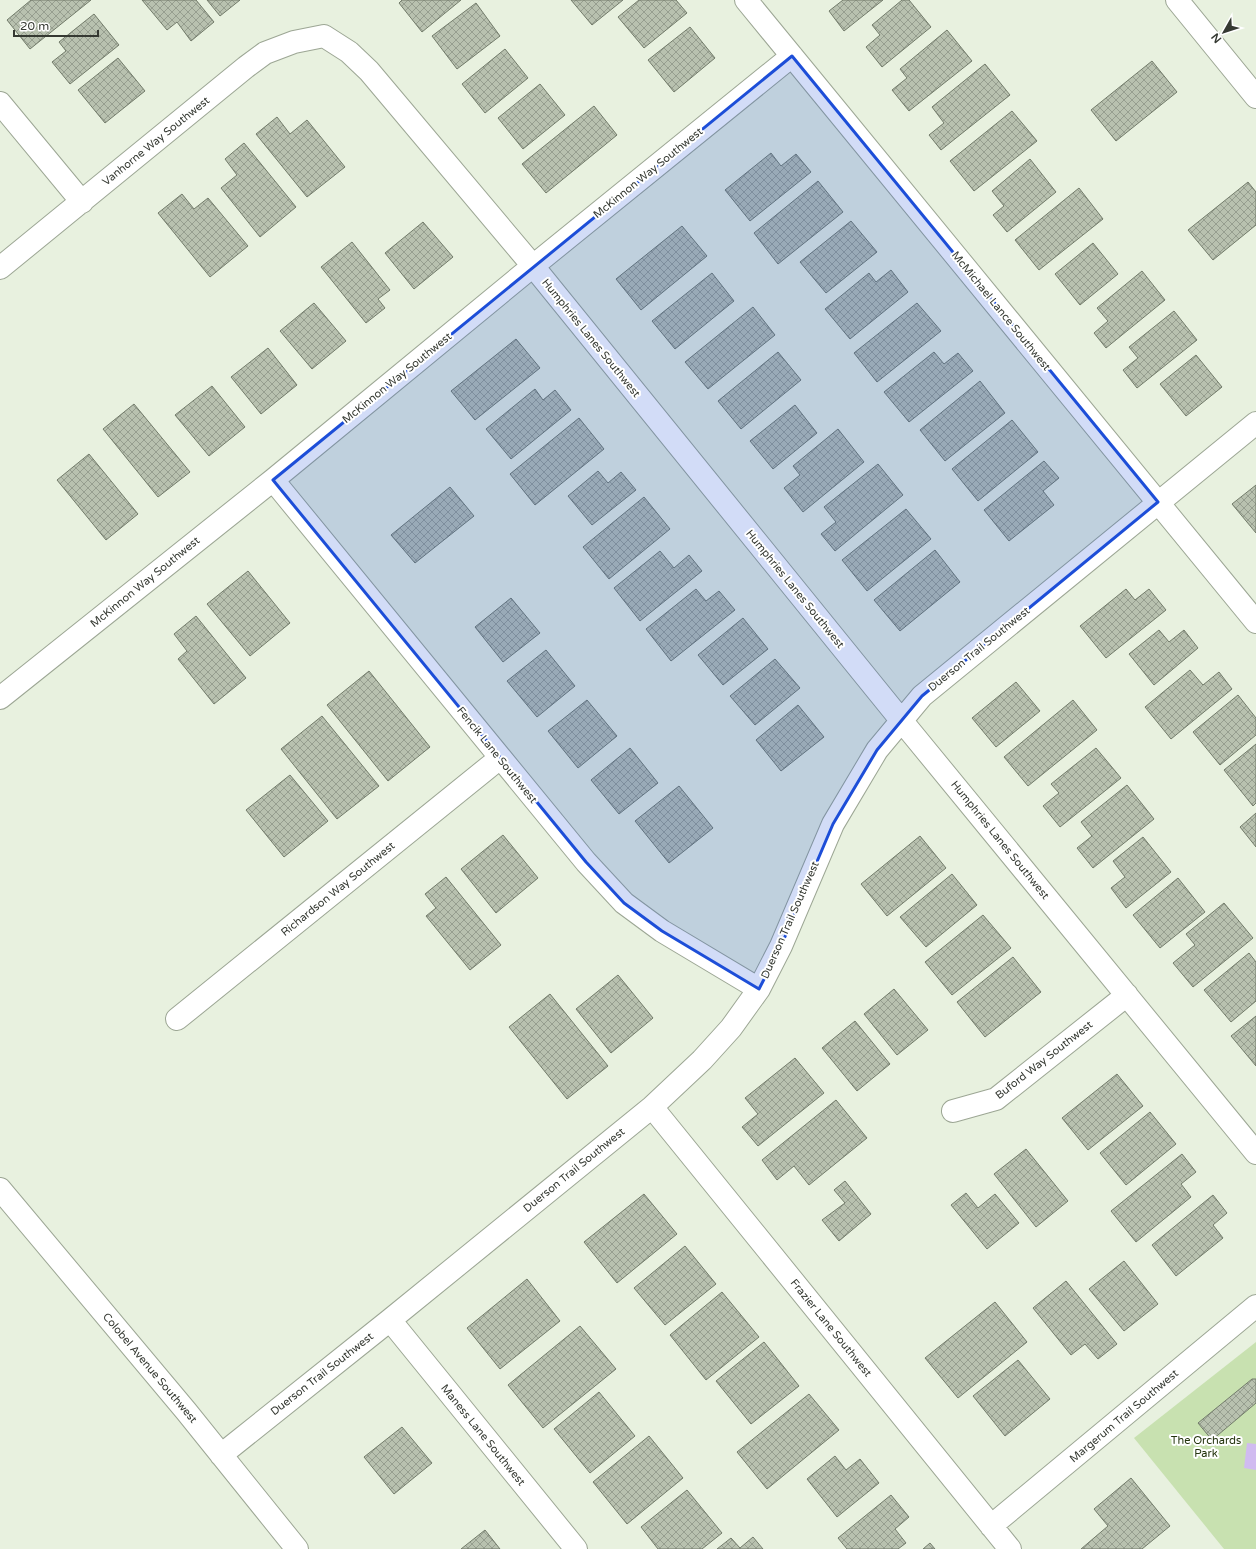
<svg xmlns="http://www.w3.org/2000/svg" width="1256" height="1549" font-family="'Varela Round',sans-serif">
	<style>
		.park { fill: #c8e1b0 }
		.water { fill: #d0bbf0 }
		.building { fill: url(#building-cross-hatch); stroke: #727b6a }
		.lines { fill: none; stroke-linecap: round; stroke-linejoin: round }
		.street-casing { stroke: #9ca694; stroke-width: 24 }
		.street { stroke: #fff; stroke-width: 22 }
		.marked { fill: #1d4ed8; fill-opacity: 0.2; stroke: #1d4ed8; stroke-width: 3; stroke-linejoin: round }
		.labels { text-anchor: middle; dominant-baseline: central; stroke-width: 4; stroke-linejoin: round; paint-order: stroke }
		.street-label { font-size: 11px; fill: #353932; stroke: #fff }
		.park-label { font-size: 11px; fill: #24340e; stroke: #fff }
	</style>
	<defs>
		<pattern id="building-cross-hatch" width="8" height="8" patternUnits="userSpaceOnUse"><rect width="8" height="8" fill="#b8c1af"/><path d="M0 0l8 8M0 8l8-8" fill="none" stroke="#969e8f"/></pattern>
	</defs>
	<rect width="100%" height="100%" fill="#e8f1df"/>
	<path class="park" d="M1256,1342V1549H1224L1134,1438Z"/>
	<path class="water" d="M1247,1443L1256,1444V1470L1244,1468Z"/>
	<path class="building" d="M31,0H91L30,49L7,20Z
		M142,0H196L214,22L191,41L177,22L167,30Z
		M207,0H240L220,16Z
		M402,0H461L422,32L399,3Z
		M571,0H623L592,25Z
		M639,0H676L687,13L644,48L618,17Z
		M843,0H883L844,31L829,11Z
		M902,0H909L931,27L882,67L866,47L880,35L872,25Z
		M476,3L500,36L457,69L432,36Z
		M94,14L119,45L70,84L52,62L66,51L59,42Z
		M690,27L715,58L674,92L648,60Z
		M947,30L972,61L909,111L892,90L907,78L900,69Z
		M505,49L528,78L485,113L462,84Z
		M118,58L145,91L105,123L78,90Z
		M1152,61L1177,92L1116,141L1091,110Z
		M985,64L1010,95L941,150L929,135L944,123L932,107Z
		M540,84L565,115L523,149L498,118Z
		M594,106L617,135L546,193L522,164Z
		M1012,111L1037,141L974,191L950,161Z
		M277,117L290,134L307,120L345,167L307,197L256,134Z
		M244,143L296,207L260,237L221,188L237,175L225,159Z
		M771,153L781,166L796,154L811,172L750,221L725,190Z
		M1030,159L1056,192L1007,232L993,215L1004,206L992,191Z
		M818,181L843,212L778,264L754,233Z
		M1248,182L1256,192V225L1213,260L1188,230Z
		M1079,188L1103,219L1039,270L1015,240Z
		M182,194L194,209L208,198L248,246L210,277L158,213Z
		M851,221L877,252L826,293L800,262Z
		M423,222L453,257L414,289L385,253Z
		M682,226L707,256L641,310L616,279Z
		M352,242L390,290L378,299L385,308L366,323L321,267Z
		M1093,243L1118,274L1080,305L1055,274Z
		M891,270L908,292L850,339L825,309L869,273L876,282Z
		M1142,271L1165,300L1106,348L1094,333L1108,321L1097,308Z
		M712,273L734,301L675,349L652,321Z
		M314,303L346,341L312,369L280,331Z
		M917,303L941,331L877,382L854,353Z
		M753,307L775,335L708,389L685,362Z
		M1174,311L1197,340L1137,388L1123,370L1138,358L1129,347Z
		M516,339L540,368L475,420L451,391Z
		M268,348L297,385L261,414L231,377Z
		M778,352L801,380L741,429L718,401Z
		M934,352L944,364L958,353L973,371L909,422L884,392Z
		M1196,355L1222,387L1186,416L1160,384Z
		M980,381L1005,413L945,461L920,430Z
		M212,386L245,427L209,456L175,415Z
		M535,389L543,400L555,390L571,410L511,459L486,429Z
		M134,404L190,472L158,497L103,429Z
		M795,405L817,433L773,469L750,441Z
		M579,418L604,449L535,505L510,474Z
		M1012,420L1038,452L978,501L952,469Z
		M838,429L864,462L803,512L784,488L800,475L793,466Z
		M89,454L138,514L106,540L57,480Z
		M1044,461L1059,478L1043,491L1054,505L1009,541L984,510Z
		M878,464L903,495L835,551L821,534L836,522L824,507Z
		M598,471L608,483L621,472L636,490L592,525L568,496Z
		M1256,485V533L1232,504Z
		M450,487L474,516L415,563L391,535Z
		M644,497L670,529L609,579L583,547Z
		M906,509L931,539L867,591L842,560Z
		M935,550L960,582L900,631L874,600Z
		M660,551L674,568L689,555L702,571L640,621L614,588Z
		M248,571L290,623L250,656L207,604Z
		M696,589L706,601L719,591L735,610L671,661L646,629Z
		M1126,589L1135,600L1149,589L1166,610L1106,658L1080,626Z
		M511,598L540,633L503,662L475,627Z
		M196,616L246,678L214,704L178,659L187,651L174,634Z
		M743,618L768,649L723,685L698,655Z
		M1159,630L1169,642L1184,630L1198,648L1154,685L1129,654Z
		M546,650L575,686L537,717L507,681Z
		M775,659L800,688L755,725L730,696Z
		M1190,670L1203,685L1219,672L1232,689L1171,739L1145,707Z
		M369,671L430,747L388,781L327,705Z
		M1016,682L1040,711L996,747L972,718Z
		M1238,695L1256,718V735L1220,765L1193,732Z
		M587,700L617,736L578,768L548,731Z
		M1073,700L1097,730L1028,786L1004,757Z
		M798,705L824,737L781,771L756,740Z
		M322,716L379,786L337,819L281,749Z
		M1256,744V803L1253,806L1224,770Z
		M630,748L658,783L619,814L591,780Z
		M1096,748L1121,778L1060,827L1043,806L1059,793L1051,784Z
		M290,775L328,821L284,857L246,810Z
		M1127,785L1154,819L1093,868L1077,848L1092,836L1081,822Z
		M679,786L713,828L669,863L635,821Z
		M1256,813V847L1240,827Z
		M503,835L538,878L496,913L461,869Z
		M920,836L946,868L887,916L861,884Z
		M1143,837L1171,872L1126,908L1111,888L1125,877L1113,861Z
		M952,874L977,905L926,947L900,917Z
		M446,877L501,945L470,970L426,916L436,908L425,894Z
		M1178,878L1205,912L1160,948L1133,915Z
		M1224,903L1253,938L1193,987L1173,963L1195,945L1186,934Z
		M983,915L1011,948L952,995L925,962Z
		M1249,953L1256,962V1001L1231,1022L1204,990Z
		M1013,957L1041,992L985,1037L957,1002Z
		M618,975L653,1018L611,1053L576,1009Z
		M894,989L928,1030L897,1055L864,1014Z
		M550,994L608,1066L567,1099L509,1027Z
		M1256,1016V1066L1231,1036Z
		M855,1021L890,1064L857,1091L822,1048Z
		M795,1058L824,1093L758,1146L742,1127L758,1114L745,1098Z
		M1117,1074L1143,1106L1088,1150L1062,1118Z
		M836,1100L867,1138L809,1185L794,1166L777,1180L762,1160Z
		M1150,1112L1176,1144L1126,1185L1100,1153Z
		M1026,1149L1068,1201L1036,1227L994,1174Z
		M1182,1154L1196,1172L1181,1184L1191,1197L1136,1242L1111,1211Z
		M845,1181L871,1214L839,1241L822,1220L845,1203L834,1190Z
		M966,1193L978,1208L995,1194L1019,1223L987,1249L951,1205Z
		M644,1194L677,1234L617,1283L584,1242Z
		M1213,1195L1227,1213L1213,1225L1223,1238L1176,1276L1152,1245Z
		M685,1246L716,1284L665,1325L634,1288Z
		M1124,1261L1158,1304L1124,1331L1089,1289Z
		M527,1279L560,1321L500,1369L467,1328Z
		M1066,1281L1117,1344L1098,1359L1085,1344L1071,1355L1033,1308Z
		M722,1292L759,1337L706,1380L670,1335Z
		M995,1302L1027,1342L958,1398L925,1358Z
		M580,1326L616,1369L543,1428L508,1385Z
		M764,1342L799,1386L751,1424L716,1381Z
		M1018,1360L1050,1399L1005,1436L973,1396Z
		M1252,1379H1256V1403L1212,1440L1198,1423Z
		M599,1392L635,1436L590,1473L554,1429Z
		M809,1394L839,1430L767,1489L737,1452Z
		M402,1427L432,1463L394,1494L364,1457Z
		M649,1436L683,1478L627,1524L593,1482Z
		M835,1456L846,1470L860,1459L879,1483L837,1517L807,1479Z
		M1131,1478L1170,1526L1142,1549H1081L1108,1526L1094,1509Z
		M687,1490L722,1533L702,1549H658L641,1527Z
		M891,1495L909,1517L895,1529L906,1543L898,1549H847L838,1538Z
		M485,1530L500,1549H461Z
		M753,1537L763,1549H717L731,1538L740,1548Z
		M930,1543L935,1549H923Z"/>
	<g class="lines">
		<g class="street-casing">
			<path id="street" d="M746,0L1256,622
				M1177,0L1256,97
				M0,103L82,202
				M0,268L246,67L265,53L294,42L324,36L349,52L369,71L533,266L901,720L1256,1153
				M273,480L586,862L624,903L662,931L759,989
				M0,698L273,480L533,266L792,56
				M177,1019L500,758
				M652,1107L1010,1549
				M953,1111L996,1099L1127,995
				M0,1189L186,1411L297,1549
				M390,1320L576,1549
				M221,1455L390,1320L652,1107L702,1060L731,1028L759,989L781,946L833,824L877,750L922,696L1256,423
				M991,1526L1256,1306"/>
		</g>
		<use href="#street" class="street"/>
	</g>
	<path class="marked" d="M792,56L1158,502L922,696L877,750L833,824L781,946L759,989L662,931L624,903L586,862L273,480Z"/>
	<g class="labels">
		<g class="street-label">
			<text transform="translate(156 141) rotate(-39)">Vanhorne Way Southwest</text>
			<text transform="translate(648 173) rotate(-39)">McKinnon Way Southwest</text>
			<text transform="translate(1001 311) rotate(51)">McMichael Lance Southwest</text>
			<text transform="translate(591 338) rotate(51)">Humphries Lanes Southwest</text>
			<text transform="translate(397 378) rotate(-39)">McKinnon Way Southwest</text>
			<text transform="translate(145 582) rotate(-39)">McKinnon Way Southwest</text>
			<text transform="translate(795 589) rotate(51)">Humphries Lanes Southwest</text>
			<text transform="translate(979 649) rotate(-39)">Duerson Trail Southwest</text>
			<text transform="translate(497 755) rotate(51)">Fencik Lane Southwest</text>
			<text transform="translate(1000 840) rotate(51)">Humphries Lanes Southwest</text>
			<text transform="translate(338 889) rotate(-39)">Richardson Way Southwest</text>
			<text transform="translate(790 920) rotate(-66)">Duerson Trail Southwest</text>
			<text transform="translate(1044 1060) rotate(-38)">Buford Way Southwest</text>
			<text transform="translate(574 1170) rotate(-39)">Duerson Trail Southwest</text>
			<text transform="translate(831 1328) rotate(51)">Frazier Lane Southwest</text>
			<text transform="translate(150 1368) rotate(50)">Colobel Avenue Southwest</text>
			<text transform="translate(322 1374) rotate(-38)">Duerson Trail Southwest</text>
			<text transform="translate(1124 1416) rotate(-40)">Margerum Trail Southwest</text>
			<text transform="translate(483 1435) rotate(51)">Maness Lane Southwest</text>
		</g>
		<g class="park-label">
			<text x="1206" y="1440">The Orchards<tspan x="1206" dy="13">Park</tspan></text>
		</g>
	</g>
	<g transform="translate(1224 32) rotate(231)" stroke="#ffffff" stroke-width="3" paint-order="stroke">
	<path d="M0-3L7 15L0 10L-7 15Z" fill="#353932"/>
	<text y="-6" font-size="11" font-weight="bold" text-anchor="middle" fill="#353932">N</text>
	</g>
	<path d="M14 30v6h84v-6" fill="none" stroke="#353932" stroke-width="2"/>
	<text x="20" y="30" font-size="12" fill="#353932" stroke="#ffffff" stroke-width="3" paint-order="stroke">20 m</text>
</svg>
